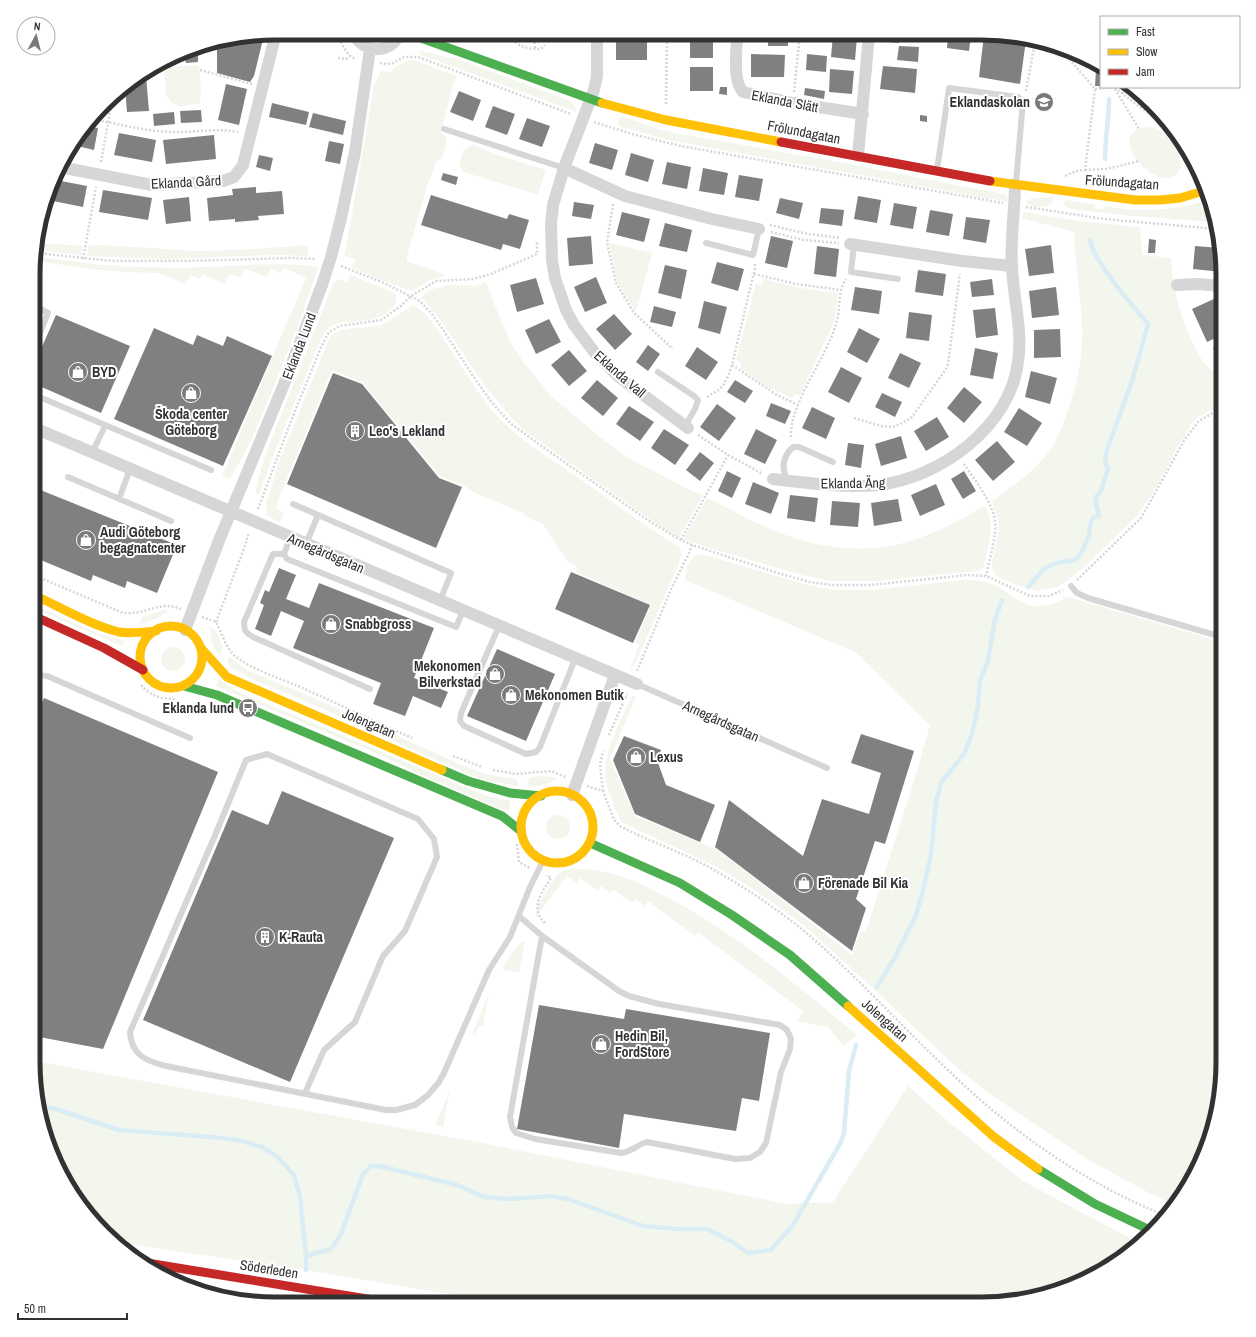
<svg xmlns="http://www.w3.org/2000/svg" width="1256" height="1337" font-family="'Archivo Narrow',sans-serif">
	<style>
		.green { fill: #f3f6ed }
		.lines { fill: none; stroke-linecap: round; stroke-linejoin: round }
		.stream { stroke: #daecf4; stroke-width: 4.5 }
		.building { fill: #808080 }
		.path { stroke: #d6d6d6; stroke-width: 2.5; stroke-dasharray: 2 2; stroke-linecap: butt }
		.lane { stroke: #d6d6d6; stroke-width: 6 }
		.street { stroke: #d6d6d6; stroke-width: 12 }
		.fast { stroke: #4caf50; stroke-width: 9 }
		.slow { stroke: #ffc107; stroke-width: 9 }
		.jam { stroke: #c62828; stroke-width: 9 }
		.labels { text-anchor: middle; dominant-baseline: central; stroke-width: 4; stroke-linejoin: round; paint-order: stroke }
		.street-label { font-size: 14px; fill: #323232; stroke: #fff }
		.poi-label { font-size: 14px; font-weight: bold; fill: #323232; stroke: #fff; text-anchor: start }
		.rim { fill: none; stroke: #323232; stroke-width: 5 }
	</style>
	<rect width="100%" height="100%" fill="#fff"/>
	<path class="green" d="M420,51L457,59L568,100L574,105L577,112L421,55Z
		M409,60L417,61L457,76L453,85L441,133L446,137V143L442,159L437,160L427,186L407,256V261L443,274L445,276L430,280L412,291L407,290L352,268L355,259L344,256L352,214L374,85L381,71L390,72L397,66Z
		M199,65L201,90L200,103L178,107L171,102L166,95L164,67Z
		M621,116L658,129L680,134L833,161L1004,194L1007,196L1008,202L668,140L619,126L618,123Z
		M1149,127C1169,131 1181,148 1181,168C1179,170 1177,174 1175,175C1157,188 1120,152 1132,134C1135,129 1144,128 1149,127Z
		M474,145L495,154L546,170L538,195L464,172L459,166C462,156 462,147 474,145Z
		M1052,197L1053,198C1053,210 1035,208 1027,204L1028,200L1030,199Z
		M1211,199L1215,222L1132,216L1071,209L1065,206L1063,204L1064,201L1067,200L1095,205V209H1104L1105,206C1140,213 1177,211 1211,199Z
		M1024,212L1077,221L1140,227L1142,255L1171,258C1172,271 1173,283 1176,295C1180,314 1194,353 1207,366C1212,371 1216,374 1222,376V405L1200,416L1193,422L1173,455L1159,483L1137,516L1081,570L1058,587L1037,591L1019,586L1004,580L997,576L993,571L992,564L998,534L999,524L992,501C1013,487 1039,467 1053,446C1057,439 1060,431 1063,424C1075,393 1084,360 1082,326C1081,295 1075,264 1074,232L1022,218Z
		M38,243L83,246L81,255L38,250Z
		M609,243L652,253L636,312L617,282Z
		M102,245L198,251L256,249L308,245V256L279,255L164,259L87,256L88,246Z
		M37,257L101,265L136,267L180,268L274,264L305,265L318,267C305,309 288,350 272,391C259,421 248,453 229,479L222,476L306,278L284,268L281,273L271,269L267,277L245,269L241,277L230,274L225,284L202,274L200,279L190,275L186,284L158,273L123,272L91,269L37,261Z
		M350,275L395,293C401,305 387,314 377,318C363,323 347,319 333,325C328,327 326,330 322,336L272,458L259,495L256,493C258,477 263,463 268,448L334,282L337,279L348,282Z
		M764,279L800,288L838,293L834,322L800,395L795,394L792,398L766,386L741,369V363L736,360L756,284L762,286Z
		M486,282L492,299L511,343L524,363L551,396L600,437L628,458L694,492L703,495L679,538L658,525L525,431C504,411 486,388 470,364C455,342 441,318 422,299L421,297L430,290L449,285L476,286Z
		M413,305C427,313 436,327 445,341C460,363 474,388 491,409C516,439 550,458 581,480C614,502 645,527 679,547C683,554 680,559 678,566L635,664L630,669L639,645L635,643L651,605L576,572L577,567L567,561L543,524L524,515L523,513L475,493L463,485L440,476L362,382L332,370L278,500L276,508L284,513L280,523L267,515L266,505L278,464L330,337C344,324 364,330 381,325C393,320 402,311 413,305Z
		M707,498C729,508 750,521 773,530C815,548 863,555 907,542C935,534 960,520 985,506C996,526 988,547 983,568L977,571L876,581H830L802,575L712,549L686,540L684,538Z
		M701,554L811,586L838,590H872L966,580C976,580 987,581 996,586C1012,594 1023,608 1041,606C1051,606 1059,601 1068,597L1222,642V1077L1215,1125L1191,1183L1175,1205L1151,1194L1087,1159L987,1092L954,1065L877,992L806,927L773,903L744,883L715,866L621,822C616,810 607,790 605,778C603,751 621,720 632,696H636L610,759L635,816L716,849L754,878L852,955L860,931L866,932L917,771L930,725L855,652L685,580L688,564L695,555Z
		M36,606L99,634L125,641L122,646L36,609Z
		M166,609L168,610C161,618 150,622 139,624L142,617Z
		M210,627L216,631L223,647L220,656C213,650 210,637 210,627Z
		M161 659a12 12 0 1 1 24 0a12 12 0 1 1-24 0Z
		M228,658H231L247,670L321,701L457,763L485,774L515,779L518,781V785L516,786L480,779L368,730L326,710L250,678L233,669L227,662Z
		M219,679L236,691L477,792L490,797L511,801L508,812L428,778L380,755L216,686Z
		M542,776L557,778C549,785 537,787 526,786L530,778Z
		M546 827a12 12 0 1 1 24 0a12 12 0 1 1-24 0Z
		M570,869C614,868 641,883 678,903C744,940 799,987 857,1035L843,1046L828,1027L797,1021L803,1011L698,932L695,936L648,901L645,906L636,899L632,903L613,889L610,893L601,886L598,891L580,878L576,883L567,876L535,918L539,903L550,885L560,872Z
		M525,940L519,972L503,970V967L517,946Z
		M489,993L483,1026H478L476,1035H472Z
		M34,1061L477,1142L787,1204L833,1202L908,1086L950,1123L1023,1181L1139,1243L1116,1263L1058,1291L996,1303H503L306,1270L114,1242L74,1197L46,1139L34,1077Z
		M450,1090L443,1127L435,1125Z"/>
	<g class="lines">
		<path class="stream" d="M1105,159C1105,140 1109,119 1109,99
			M1028,587L1045,568L1057,563L1075,560L1081,553L1089,536L1090,525L1093,518L1099,516L1095,498L1101,491L1108,469L1105,461L1106,453L1133,378L1148,324C1133,306 1093,261 1090,240
			M877,987L894,959L916,915L923,891L931,854L936,802L941,783L964,754L972,734L978,705L980,681L988,660L995,619L1002,600
			M39,1105L59,1110L119,1130L211,1137L238,1140L262,1147L278,1157L294,1175L300,1197L306,1256V1270
			M306,1256L331,1249L341,1234L363,1174L371,1166H379L457,1185L484,1197L511,1199L549,1196L568,1199L643,1226L677,1229H707L731,1241L748,1253L771,1250L793,1225L841,1142L844,1133L849,1071L856,1045"/>
	</g>
	<path class="building" d="M690,34H713V58H690Z
		M768,34H788V46H768Z
		M264,35L254,76L250,82L217,73V43Z
		M833,35L857,37L855,60L831,57Z
		M879,35H899V43L878,41Z
		M948,35H971L969,51L947,48Z
		M984,35H1012L1026,40L1020,84L979,77Z
		M647,37V60H616V38Z
		M899,46L919,47L918,62L897,60Z
		M751,54L785,55L784,77H751Z
		M807,54L827,56L826,72L806,70Z
		M198,56V62L186,63L185,57Z
		M883,66L917,69L915,93L880,89Z
		M690,67H713V91H690Z
		M830,69L854,71L852,94L829,92Z
		M1096,70L1101,71V86H1095Z
		M146,76L149,111L127,112L125,88Z
		M226,84L247,89L239,125L218,120Z
		M720,87H727V95L719,94Z
		M805,88L825,91L824,99L804,95Z
		M459,91L481,100L473,121L450,112Z
		M272,103L309,112L306,125L269,117Z
		M493,106L515,114L507,135L485,127Z
		M201,110L202,122L181,123L180,111Z
		M174,112L175,124L154,126L153,114Z
		M313,113L346,121L343,135L309,127Z
		M920,115L927,116V122L920,121Z
		M527,118L550,126L542,147L519,139Z
		M88,126L98,128L94,150L73,145Z
		M119,133L156,140L152,162L114,155Z
		M214,135L216,159L166,164L163,140Z
		M329,141L344,144L340,164L325,161Z
		M595,143L618,150L612,170L589,163Z
		M631,153L654,160L648,182L625,175Z
		M259,155L273,158L270,171L256,167Z
		M667,162L691,167L687,189L662,184Z
		M703,168L728,173L724,195L699,191Z
		M443,173L458,177L456,185L441,180Z
		M739,175L763,179L759,201L735,197Z
		M56,180L87,186L83,207L48,200Z
		M256,187V193L282,191L284,214L258,216L259,220L235,222V219L209,221L207,198L233,195L232,189Z
		M103,190L152,198L148,220L99,212Z
		M431,195L507,219L509,214L529,220L520,249L503,244L501,250L421,225Z
		M858,196L881,200L877,223L854,219Z
		M189,197L191,221L166,224L163,200Z
		M780,198L803,203L799,219L776,213Z
		M574,202L594,205L591,219L572,216Z
		M894,203L917,207L913,229L890,225Z
		M821,208L844,210L842,226L819,223Z
		M930,210L953,214L949,236L926,232Z
		M622,212L650,219L644,242L616,235Z
		M966,217L990,220L986,243L963,239Z
		M665,223L692,230L687,252L659,246Z
		M591,236L593,264L569,266L567,238Z
		M771,236L793,241L787,268L765,263Z
		M1149,239L1156,240L1155,253H1148Z
		M1051,245L1054,273L1029,276L1025,249Z
		M817,246L839,249L836,277L814,274Z
		M1195,246L1220,248L1222,260V272L1193,269Z
		M717,262L744,269L738,291L711,283Z
		M665,265L687,270L681,299L658,293Z
		M918,270L946,274L943,296L915,292Z
		M596,277L607,303L585,312L574,287Z
		M536,278L544,304L517,312L510,285Z
		M992,279L994,295L972,297L970,282Z
		M855,287L882,291L879,314L851,310Z
		M1056,287L1059,315L1032,318L1029,291Z
		M1216,298L1222,313V335L1207,342L1192,309Z
		M704,301L727,307L720,334L698,328Z
		M654,306L676,312L672,327L650,322Z
		M995,308L998,335L976,338L973,310Z
		M909,312L932,315L929,341L906,338Z
		M614,314L632,334L615,350L596,329Z
		M56,315L130,346L101,413L37,385V358Z
		M549,319L561,342L536,354L525,330Z
		M154,328L193,345L197,335L223,346L227,336L272,356L223,466L114,419Z
		M859,328L880,339L867,363L847,352Z
		M1060,329L1061,357L1034,358V330Z
		M1222,337V357L1213,349Z
		M648,345L660,354L648,371L636,362Z
		M697,347L718,362L706,380L685,366Z
		M975,348L998,353L993,379L970,375Z
		M569,350L587,371L569,386L551,365Z
		M900,353L921,363L909,388L888,378Z
		M841,367L862,378L849,403L828,392Z
		M1031,371L1057,378L1050,404L1025,397Z
		M333,373L362,384L439,478L462,487L436,548L287,484Z
		M597,380L618,398L603,416L581,398Z
		M735,380L753,391L745,403L727,392Z
		M964,387L982,402L964,423L947,408Z
		M882,393L902,402L895,417L875,407Z
		M771,403L791,411L785,424L766,416Z
		M717,404L736,418L719,441L700,427Z
		M629,406L654,422L640,441L616,424Z
		M812,407L835,418L826,439L802,428Z
		M1019,408L1042,423L1027,446L1004,432Z
		M937,417L949,437L926,451L914,431Z
		M664,429L689,445L675,465L651,448Z
		M756,429L777,440L765,464L744,454Z
		M901,436L907,458L881,466L875,444Z
		M997,441L1015,462L993,481L975,460Z
		M848,443L864,445L861,468L845,465Z
		M700,452L714,463L700,481L686,470Z
		M727,471L741,478L732,498L718,491Z
		M964,471L976,491L963,499L951,479Z
		M753,482L779,493L771,514L745,504Z
		M936,484L945,505L920,516L911,495Z
		M38,489L177,545L157,593L127,581L125,588L93,575L91,581L36,558V493Z
		M790,495L818,498L815,522L787,518Z
		M898,499L902,521L874,526L871,503Z
		M832,501L860,503L858,527L830,525Z
		M279,568L296,575L286,599L309,608L319,583L434,628L414,678L448,692L441,708L413,696L405,716L373,704L381,683L293,648L304,621L281,611L271,636L255,629L264,605L260,603L265,590L269,592Z
		M571,572L650,605L633,643L555,609Z
		M497,649L555,674L526,741L467,716Z
		M44,698L218,772L103,1049L34,1036L35,719Z
		M861,734L914,751L885,844L875,841L856,899L866,908L852,951L715,847L729,800L803,856L822,799L869,814L881,773L851,763Z
		M624,736L661,750L657,760L666,785L715,805L700,842L635,814L613,760Z
		M282,791L394,838L290,1082L143,1020L232,810L268,825Z
		M539,1005L624,1019L626,1009L770,1033L759,1101L742,1098L736,1131L624,1114L619,1148L517,1129Z"/>
	<g class="lines">
		<path class="path" d="M333,33C342,37 342,52 355,59
			M506,34C518,46 524,49 541,49L545,45
			M534,34L535,49
			M1064,53L1095,89L1085,170L1076,171L1065,176
			M338,58L346,59L350,56
			M380,63L386,64L393,63L404,57H418L571,114
			M200,70L252,84
			M1095,89L1114,87L1137,105L1170,127
			M1115,89L1139,129
			M1026,91L1035,43
			M794,92L800,34
			M1122,93L1137,90
			M666,104L667,34
			M94,119C121,125 149,132 177,132C199,132 216,128 238,132
			M594,122L632,134L681,146L1003,203
			M1174,143L1181,139
			M101,162L111,107L112,98
			M1085,170L1107,169L1139,161
			M613,204L607,243L616,283L634,313L673,349
			M1026,207L1104,219L1216,229
			M770,225L808,234L840,238
			M771,232L804,240L839,243
			M37,253L112,261H188L290,258L316,259
			M83,259L96,187
			M341,266L384,283L420,301L431,313L440,325L473,376L490,400L510,423L540,445L652,523L681,540L692,545L781,574L810,582L831,585H871L967,575L986,576L1030,596H1049L1063,590
			M754,274L796,284L841,290
			M732,365L777,395L798,405
			M707,397L717,391L723,386L728,376L732,365L755,268V263
			M854,418L881,426L891,427L896,426L906,421L912,417L946,369L948,364L960,274
			M698,435L728,455L763,474
			M791,437C789,404 827,357 836,324C841,309 837,293 846,279
			M964,464C974,479 993,503 995,521C997,537 989,560 986,576
			M258,509L291,421L321,347L329,332L340,326L381,320L401,306L411,296L436,281L473,279L491,274L537,254V241
			M681,540L728,455
			M36,576L123,613C147,615 159,600 181,609
			M1077,580L1141,518L1185,439L1199,421L1218,410L1222,409
			M202,617L216,622C222,633 226,648 235,656C251,669 279,678 298,686C336,703 374,721 412,738
			M216,622L245,546L249,532
			M637,671L672,587L689,553L692,545
			M141,685C152,697 161,699 177,699
			M609,735L627,694
			M453,756L482,767
			M493,770L516,774L551,771L566,777
			M587,786L603,791L614,820L620,826C648,841 679,851 707,866C740,884 773,906 803,930C855,974 900,1025 950,1072C1011,1131 1087,1185 1167,1216
			M603,791L600,765L603,751
			M517,844L519,862L530,868
			M545,923C529,909 542,892 551,878L546,875"/>
		<path class="lane" d="M444,129L564,168
			M937,170L949,88L1018,97L1023,101L1016,183
			M706,243L753,255L759,229
			M854,245L851,272L898,279
			M37,341L48,313L37,307
			M658,372L694,396L698,400L695,409L685,426
			M37,396L211,470
			M92,453L105,426
			M68,477L171,521
			M788,481C781,468 782,457 793,447H799L833,462
			M119,499L130,469
			M293,504L451,573L440,601
			M290,538L284,554H273L244,622C244,631 246,633 253,637L370,689
			M306,544L318,515
			M284,554L287,559L456,627L463,611
			M1071,586L1077,593L1088,598L1222,637
			M499,626L461,713L460,721L464,726L526,754L536,752L540,747L575,659
			M35,675L47,676L190,738
			M637,684L827,768
			M519,916L542,936L619,991L629,996L659,1004L780,1025L787,1030L791,1039L790,1049L781,1072L766,1143L760,1152L750,1158L735,1159L647,1142C637,1145 631,1152 621,1153L535,1139L516,1133L512,1127L510,1117L542,936
			M305,1093L324,1050L355,1022L383,956L405,931L437,857L434,839L418,819L267,754L246,760L216,833L130,1032C131,1055 146,1061 166,1066L386,1110H396L415,1105L428,1095L439,1082L444,1073L489,970L510,937L530,887L543,861"/>
		<path class="street" d="M353,33C363,54 391,55 400,33
			M597,34V76L594,90L564,168L553,205L551,224L552,260L555,278L566,310L574,325L595,353L619,377L688,428
			M737,34C737,50 732,80 743,92L793,103L863,114
			M858,156L869,35
			M60,167L152,185L223,181L234,177L243,165L276,33
			M564,168L625,196L712,219L759,229
			M850,244L962,261L1012,266
			M1177,285L1197,284L1222,286
			M37,429L637,684
			M773,479C807,483 843,488 878,485C940,478 1010,427 1018,362C1023,330 1013,298 1012,266C1010,239 1015,211 1015,184
			M185,630L220,538L284,384L322,285L331,257L341,218L355,152L370,49
			M572,795L615,675"/>
		<path class="fast" d="M407,33L602,103
			M184,686L217,695L502,816L521,831
			M442,770L468,781L510,793L541,796
			M590,843L680,883L732,915L790,955L848,1006
			M1038,1169L1095,1204L1152,1231"/>
		<path class="slow" d="M602,103L666,120L781,142
			M990,181L1135,200H1160L1180,198L1207,190
			M36,596C62,608 91,625 119,632C131,634 144,632 156,631
			M140 657a31 31 0 1 1 62 0a31 31 0 1 1-62 0Z
			M200,647L227,677L442,770
			M521 827a36 36 0 1 1 72 0a36 36 0 1 1-72 0Z
			M848,1006L994,1137L1038,1169"/>
		<path class="jam" d="M781,142L990,181
			M36,617L104,648L143,670
			M141,1262L392,1303"/>
	</g>
	<defs>
		<g id="school-disc" transform="scale(1)"><circle r="9.5" fill="#7a7a7a" stroke="#fff"/><path d="M0-5L7-2L0 1L-7-2ZM-4 1L0 2.5L4 1V4Q0 6-4 4Z" fill="#fff"/></g>
		<g id="shop-disc" transform="scale(1)"><circle r="9.5" fill="#7a7a7a" stroke="#fff"/><path d="M-5-2.5h2.3a2.7 3.5 0 0 1 5.4 0H5L5.5 6h-11ZM-1.5-2.5h3a1.5 2.3 0 0 0-3 0Z" fill="#fff"/></g>
		<g id="building-disc" transform="scale(1)"><circle r="9.5" fill="#7a7a7a" stroke="#fff"/><path d="M-4-6H4V6H1V3H-1V6H-4ZM-2.5-4.3h1.7v1.8h-1.7ZM.8-4.3h1.7v1.8H.8ZM-2.5-1h1.7V.8h-1.7ZM.8-1h1.7V.8H.8Z" fill="#fff"/></g>
		<g id="bus-disc" transform="scale(1)"><circle r="9.5" fill="#7a7a7a" stroke="#fff"/><path d="M-5-6H5V4H4V6H2V4H-2V6H-4V4H-5ZM-3.5-4V0h7V-4ZM-3.5 1.2v1.5H-2V1.2ZM2 1.2v1.5H3.5V1.2Z" fill="#fff"/></g>
	</defs>
	<g fill-rule="evenodd">
		<use href="#school-disc" x="1044" y="102"/>
		<use href="#shop-disc" x="78" y="372"/>
		<use href="#shop-disc" x="191" y="393"/>
		<use href="#building-disc" x="355" y="431"/>
		<use href="#shop-disc" x="86" y="540"/>
		<use href="#shop-disc" x="331" y="624"/>
		<use href="#shop-disc" x="495" y="674"/>
		<use href="#shop-disc" x="511" y="695"/>
		<use href="#bus-disc" x="248" y="708"/>
		<use href="#shop-disc" x="636" y="757"/>
		<use href="#shop-disc" x="804" y="883"/>
		<use href="#building-disc" x="265" y="937"/>
		<use href="#shop-disc" x="601" y="1044"/>
	</g>
	<g class="labels">
		<g class="street-label">
			<text transform="translate(785 101) rotate(11)">Eklanda Slätt</text>
			<text transform="translate(804 132) rotate(11)">Frölundagatan</text>
			<text transform="translate(186 182) rotate(-3)">Eklanda Gård</text>
			<text transform="translate(1122 182) rotate(4)">Frölundagatan</text>
			<text transform="translate(299 346) rotate(-69)">Eklanda Lund</text>
			<text transform="translate(620 374) rotate(41)">Eklanda Vall</text>
			<text transform="translate(853 483) rotate(-1)">Eklanda Äng</text>
			<text transform="translate(326 553) rotate(23)">Arnegårdsgatan</text>
			<text transform="translate(721 721) rotate(24)">Arnegårdsgatan</text>
			<text transform="translate(369 723) rotate(23)">Jolengatan</text>
			<text transform="translate(885 1020) rotate(42)">Jolengatan</text>
			<text transform="translate(269 1269) rotate(9)">Söderleden</text>
		</g>
		<g class="poi-label">
			<text x="1030" y="102" text-anchor="end">Eklandaskolan</text>
			<text x="92" y="372">BYD</text>
			<text x="191" y="414" text-anchor="middle">Škoda center<tspan x="191" dy="16">Göteborg</tspan></text>
			<text x="369" y="431">Leo's Lekland</text>
			<text x="100" y="532">Audi Göteborg<tspan x="100" dy="16">begagnatcenter</tspan></text>
			<text x="345" y="624">Snabbgross</text>
			<text x="481" y="666" text-anchor="end">Mekonomen<tspan x="481" dy="16">Bilverkstad</tspan></text>
			<text x="525" y="695">Mekonomen Butik</text>
			<text x="234" y="708" text-anchor="end">Eklanda lund</text>
			<text x="650" y="757">Lexus</text>
			<text x="818" y="883">Förenade Bil Kia</text>
			<text x="279" y="937">K-Rauta</text>
			<text x="615" y="1036">Hedin Bil,<tspan x="615" dy="16">FordStore</tspan></text>
		</g>
	</g>
	<path d="M0 0H1256V1337H0ZM275 40H981A235 235 0 0 1 1216 275V1062A235 235 0 0 1 981 1297H275A235 235 0 0 1 40 1062V275A235 235 0 0 1 275 40Z" fill="#fff" fill-rule="evenodd"/>
	<path class="rim" d="M275 40H981A235 235 0 0 1 1216 275V1062A235 235 0 0 1 981 1297H275A235 235 0 0 1 40 1062V275A235 235 0 0 1 275 40Z"/>
	<rect x="1100" y="16" width="140" height="72" fill="#ffffff" stroke="#adadad"/>
	<rect x="1108" y="29" width="20" height="6" fill="#4caf50" stroke="#adadad"/>
	<text x="1136" y="36" font-size="12" fill="#323232">Fast</text>
	<rect x="1108" y="49" width="20" height="6" fill="#ffc107" stroke="#adadad"/>
	<text x="1136" y="56" font-size="12" fill="#323232">Slow</text>
	<rect x="1108" y="69" width="20" height="6" fill="#c62828" stroke="#adadad"/>
	<text x="1136" y="76" font-size="12" fill="#323232">Jam</text>
	<g transform="translate(36 36) rotate(7)"><circle r="19" fill="#ffffff" stroke="#adadad"/>
	<path d="M0-3L7 15L0 10L-7 15Z" fill="#7a7a7a"/>
	<text y="-6" font-size="11" font-weight="bold" text-anchor="middle" fill="#323232">N</text>
	</g>
	<path d="M18 1313v6h109v-6" fill="none" stroke="#323232" stroke-width="2"/>
	<text x="24" y="1313" font-size="12" fill="#323232" stroke="#ffffff" stroke-width="3" paint-order="stroke">50 m</text>
</svg>
